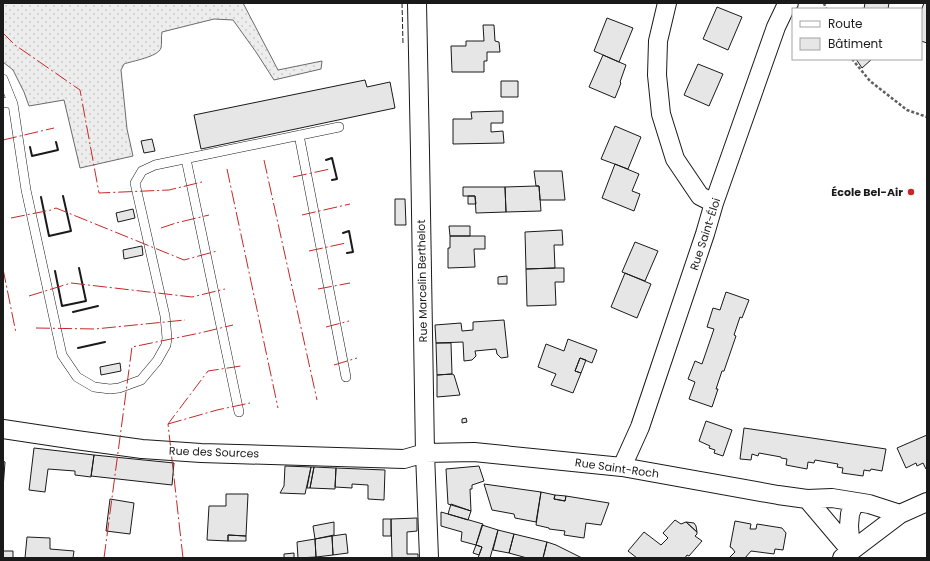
<svg xmlns="http://www.w3.org/2000/svg" width="930" height="561" font-family="Poppins,sans-serif">
	<style>
		.grass { fill: url(#grass-dots); stroke: #6a6a6a }
		.building { fill: #e6e6e6; stroke: #1a1a1a }
		.lines { fill: none; stroke-linecap: round; stroke-linejoin: round }
		.service-casing { stroke: #1a1a1a; stroke-width: 10 }
		.minor-casing { stroke: #1a1a1a; stroke-width: 20 }
		.path { stroke: #5f5f5f; stroke-width: 2.5; stroke-dasharray: 3 2; stroke-linecap: butt }
		.service { stroke: #fff; stroke-width: 9 }
		.minor { stroke: #fff; stroke-width: 18 }
		.fence { stroke: #1a1a1a; stroke-width: 1; stroke-dasharray: 5 2; stroke-linecap: butt }
		.wall { stroke: #1a1a1a; stroke-width: 2 }
		.power { stroke: #c62828; stroke-width: 1; stroke-dasharray: 14 3 2 3; stroke-linecap: butt }
		.poi-dot { fill: #c62828; stroke: #fff; stroke-width: 1.5 }
		.labels { text-anchor: middle; dominant-baseline: central; stroke-width: 3; stroke-linejoin: round; paint-order: stroke }
		.poi-label { font-size: 11px; font-weight: bold; fill: #1a1a1a; stroke: #fff; text-anchor: end }
		.street-label { font-size: 11px; fill: #1a1a1a; stroke: #fff }
	</style>
	<defs>
		<pattern id="grass-dots" width="8" height="8" patternUnits="userSpaceOnUse"><rect width="8" height="8" fill="#ededed"/><path d="M2 2h.1M6 6h.1" fill="none" stroke="#cbcbcb" stroke-width="1.8" stroke-linecap="round"/></pattern>
	</defs>
	<rect width="100%" height="100%" fill="#fff"/>
	<path class="grass" d="M3,3H243L278,70L322,61L321,69L274,80L256,52L233,20L214,19L162,32C161,36 162,44 161,48C158,57 132,61 124,64L121,70L127,129L133,156L80,168L64,100L29,106L24,92L13,70L3,62Z"/>
	<path class="building" d="M865,3H889L888,9H864Z
		M924,3H927V43L921,41V11Z
		M717,7L742,17L728,50L703,39Z
		M607,18L633,28L619,62L594,51Z
		M483,25H494L495,41L499,42L500,52H487V61H484V72H452L451,46H466V41H484Z
		M603,55L626,65L620,82L621,83L615,98L589,87Z
		M856,59H872L862,68Z
		M698,64L723,74L709,106L684,95Z
		M365,80L367,87L390,82L395,108L201,149L194,115Z
		M501,81H518V97H501Z
		M503,111V123H491V132L503,131L504,143L453,144V119H472L471,112Z
		M615,126L641,137L628,169L601,159Z
		M152,139L155,151L144,153L141,141Z
		M615,164L639,174L632,191L640,194L634,211L602,198Z
		M534,171H562L565,200H540L539,186H536Z
		M536,186H539L541,211L506,212L505,187Z
		M463,187H505L506,212L476,213L475,196H463Z
		M468,196H475L476,204H468Z
		M395,199H405L406,225H395Z
		M133,209L135,218L118,222L116,213Z
		M449,226H470V236H450Z
		M562,230L563,245H554L555,268L526,269L525,232Z
		M450,236H485V249H474L475,267L448,268V248H450Z
		M635,242L658,251L645,281L622,272Z
		M142,246L143,255L124,259L123,250Z
		M555,268H564V282H555L556,305L527,306L526,269Z
		M625,273L651,284L637,318L611,307Z
		M507,276V284H498V277Z
		M726,292L749,300L742,318L740,317L734,335L736,336L724,371H722L716,389H718L712,407L689,399L695,382L688,379L695,361L702,364L714,329L707,327L713,308L720,310Z
		M504,320L508,357L501,358L497,354L496,349L475,351L476,356L472,360L464,361L463,342L436,343L435,325L461,323L462,331L473,330V322Z
		M568,339L597,350L592,363L580,358L575,371L581,373L573,393L551,385L556,374L538,367L546,344L564,351Z
		M436,343H451L452,374L437,375Z
		M580,358L586,360L581,373L575,371Z
		M120,363L121,371L101,375L100,367Z
		M452,374L454,375L460,395L437,397V375Z
		M466,418L467,422L462,423V419Z
		M706,421L732,430L723,456L714,453L715,450L709,448L710,446L699,441Z
		M744,428L886,449L882,471L871,469L870,471L864,470L863,476L842,473L843,468L837,467L838,464L815,460L814,463L808,462L807,469L786,465L787,459L781,458V457L759,453L758,456L752,454L751,460L740,459Z
		M927,435V468L926,469L923,463L917,466L916,463L906,468L897,448Z
		M34,448L94,455L91,477L75,475V471L48,469L45,492L29,490Z
		M94,455L174,463L172,485L91,476Z
		M3,461L5,462L3,489Z
		M285,466L311,467L305,494L280,493L284,486Z
		M479,466L484,481L472,485V489H470L471,511L448,504L446,469Z
		M311,467H314L310,488H307Z
		M314,467L336,468L335,489L310,488Z
		M336,468L385,470L384,500L368,499V485L352,484V488L335,487Z
		M484,484L541,492L536,522L515,518L514,514L492,510Z
		M541,492L555,495L554,499L565,501L566,496L609,503L601,525L586,523L584,538L564,535L565,531L549,529V528L536,525Z
		M226,494H248L246,536L228,535V541L207,540L209,506H226Z
		M555,495L566,496L565,501L554,499Z
		M110,499L134,503L130,534L106,531Z
		M451,504L471,511L468,520L448,514Z
		M441,512L483,524L476,545L461,541L462,532L441,526Z
		M417,518V531L407,532V554H418V558H392L391,519Z
		M383,519H391V536H383Z
		M675,520L681,524L686,522L697,532V534L695,536L702,541L689,556L687,555L685,558H637L628,551L644,532L661,545L668,538L663,533Z
		M735,521L751,524L750,529H756L757,524L782,528L786,533L783,550L775,549L774,554L751,551L745,558H729L735,552L732,548L730,547Z
		M334,522V535L315,539L313,526Z
		M686,522L694,523L696,526L697,532Z
		M482,525L498,530L490,558H478L482,547L476,545Z
		M498,530L514,534L509,553L493,550Z
		M346,534L348,553L333,555L332,536Z
		M514,534L547,542L543,558H527L509,553Z
		M228,535L246,536V541H228Z
		M332,536L333,555L316,557L315,539Z
		M27,537L50,538V549L74,551L73,558H25Z
		M315,539L316,557L298,558L297,542Z
		M547,542L556,545L582,558H543Z
		M476,545L482,547L479,555L473,553Z
		M3,551H13V558H3Z
		M294,553V558H284V554Z"/>
	<g class="lines">
		<g class="service-casing">
			<path id="service" d="M3,79L13,104L26,190L62,355L77,377L94,387L110,389L119,388L141,380L157,361L166,345L167,338L165,316L135,183L142,171L155,165L339,127
				M3,102L13,104
				M299,135L346,377
				M186,159L239,412"/>
		</g>
		<g class="minor-casing">
			<path id="minor" d="M417,3L420,152L425,453L429,558
				M667,3L658,41L657,75L661,114L675,159L700,196L714,203
				M3,429L76,440L142,449L201,453L404,459L425,453L474,452L622,467L778,495L807,499L832,498L869,504L900,514
				M622,467L640,427L705,234L714,203L776,27L786,6L789,3
				M807,499L851,551
				M851,551L849,526L850,514L855,502
				M842,558L900,514L927,502"/>
		</g>
		<path class="path" d="M824,3L826,9
			M852,59L870,81L907,110L927,117"/>
		<use href="#service" class="service"/>
		<use href="#minor" class="minor"/>
		<path class="fence" d="M402,3L403,43"/>
		<path class="wall" d="M30,147L32,156L58,150L56,142
			M326,160L332,158L337,179L332,180
			M41,197L49,236L71,231L63,196
			M343,233L349,231L353,252L347,253
			M55,271L62,306L86,301L79,268
			M73,312L98,306
			M78,348L105,342"/>
		<path class="power" d="M3,33L15,45L80,90L99,193L169,190L202,182
			M3,140L54,128
			M264,160L317,400
			M227,169L278,408
			M293,177L330,169
			M302,215L350,204
			M11,218L51,210L56,208L184,260L217,251
			M161,228L176,223L209,215
			M309,251L346,243
			M3,269L16,333
			M318,289L350,283
			M29,296L71,283L192,297L225,289
			M326,327L349,321
			M36,328L95,329L185,320
			M334,365L357,358
			M168,424L217,410L250,403
			M104,558L132,347L200,333L233,325
			M183,558L168,424L208,371L241,366"/>
	</g>
	<circle class="poi-dot" cx="911" cy="192" r="4"/>
	<g class="labels">
		<g class="poi-label">
			<text x="903" y="192">École Bel-Air</text>
		</g>
		<g class="street-label">
			<text transform="translate(705 234) rotate(-72)">Rue Saint-Éloi</text>
			<text transform="translate(422 281) rotate(-91)">Rue Marcelin Berthelot</text>
			<text transform="translate(214 452) rotate(2)">Rue des Sources</text>
			<text transform="translate(617 468) rotate(8)">Rue Saint-Roch</text>
		</g>
	</g>
	<rect width="930" height="561" fill="none" stroke="#1a1a1a" stroke-width="8"/>
	<rect x="792" y="8" width="130" height="52" fill="#ffffff" stroke="#a3a3a3"/>
	<rect x="800" y="21" width="20" height="6" fill="#ffffff" stroke="#a3a3a3"/>
	<text x="828" y="28" font-size="12" fill="#1a1a1a">Route</text>
	<rect x="800" y="38" width="20" height="12" fill="#e6e6e6" stroke="#a3a3a3"/>
	<text x="828" y="48" font-size="12" fill="#1a1a1a">Bâtiment</text>
</svg>
